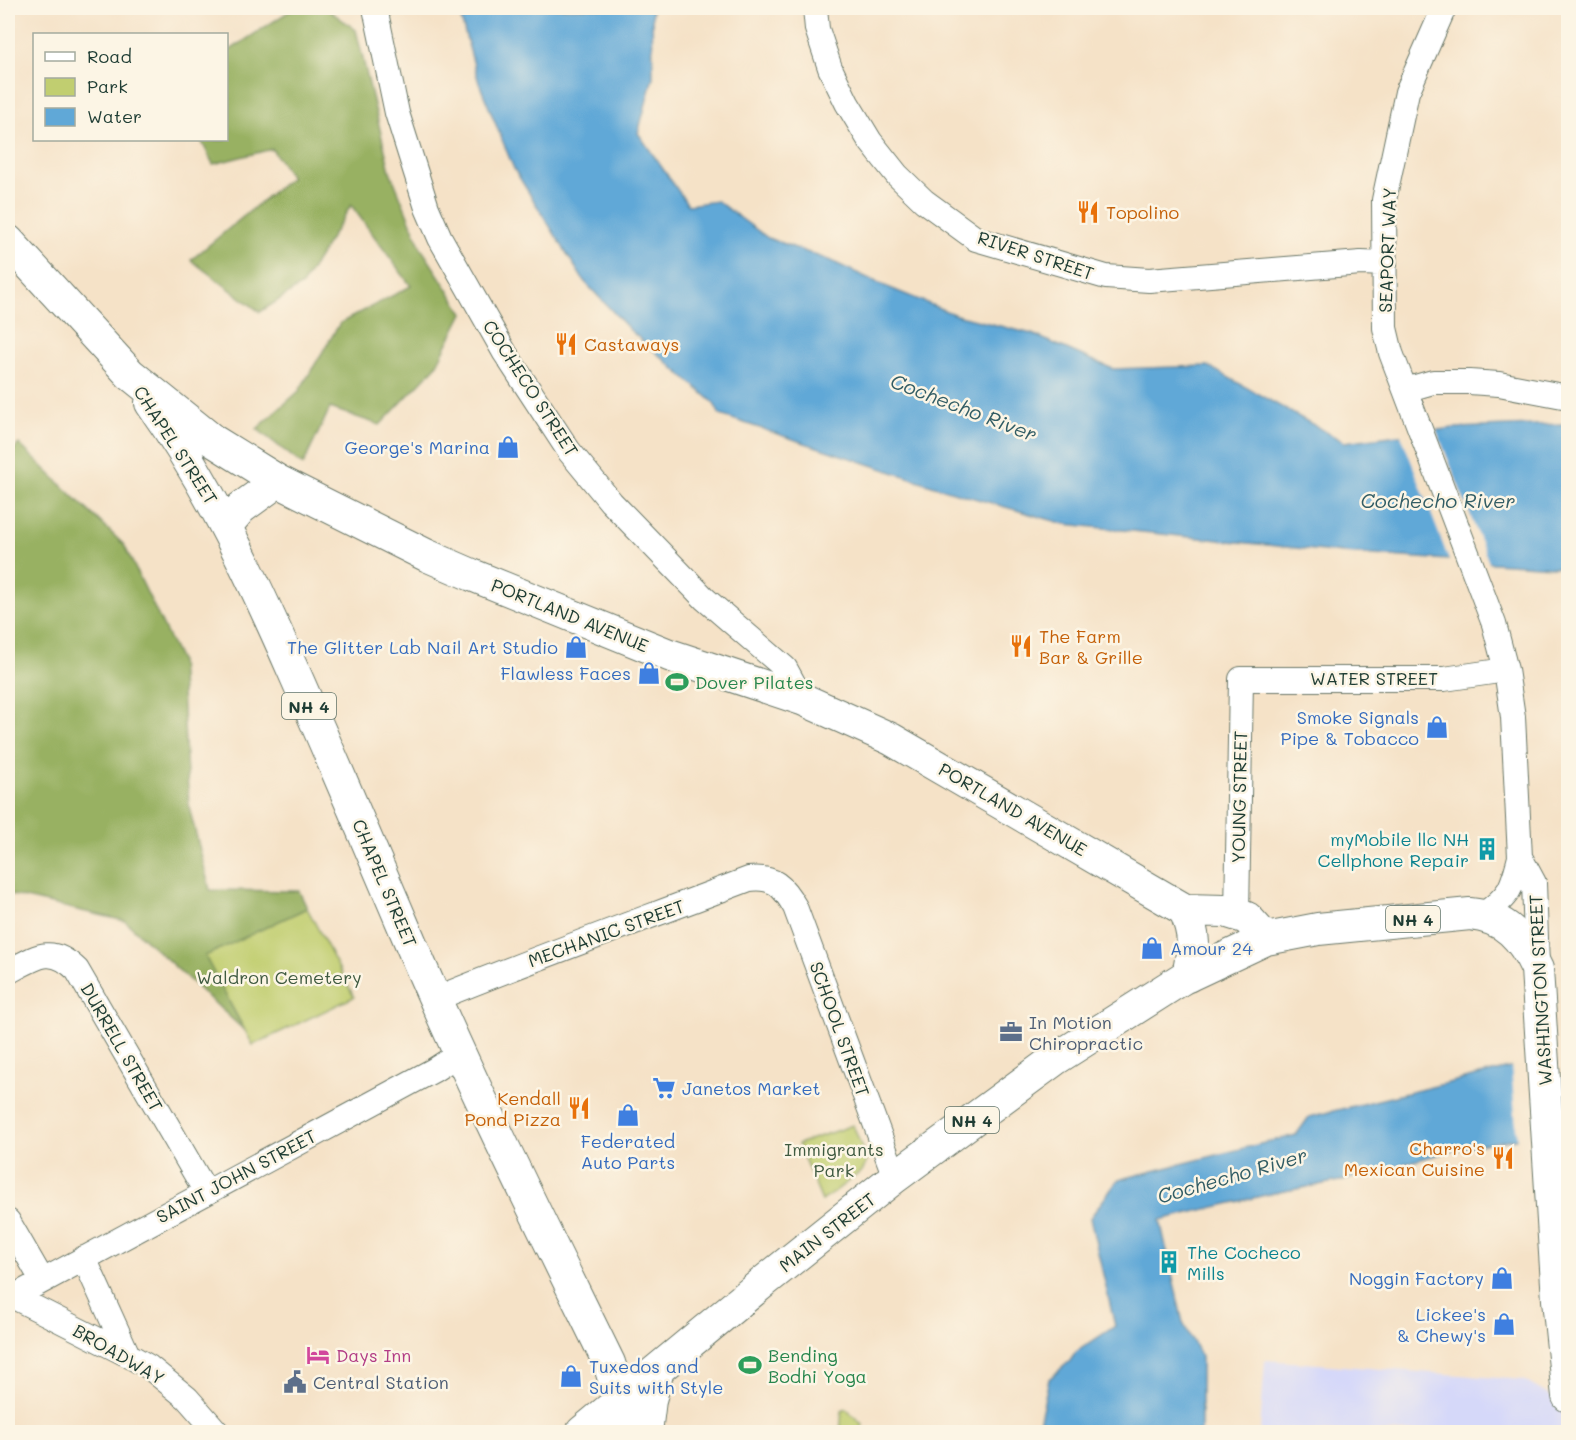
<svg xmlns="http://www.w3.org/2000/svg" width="1576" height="1440" font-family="Mali,sans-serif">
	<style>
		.built { fill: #d5d8f9 }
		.green { fill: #c1ce70; stroke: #708652; stroke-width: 1.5 }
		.forest { fill: #98b162; stroke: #5c774b; stroke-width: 1.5 }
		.water { fill: #60a8d7; stroke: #407286; stroke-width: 1.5 }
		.pier { fill: #f5e2c7 }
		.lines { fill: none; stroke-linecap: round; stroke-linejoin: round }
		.minor-casing { stroke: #6a7767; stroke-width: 26 }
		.major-casing { stroke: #6a7767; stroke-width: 34 }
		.minor { stroke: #fff; stroke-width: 24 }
		.major { stroke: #fff; stroke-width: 32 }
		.labels { text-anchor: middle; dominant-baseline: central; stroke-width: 5; stroke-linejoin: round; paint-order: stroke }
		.shield { fill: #fcf5e5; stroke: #617469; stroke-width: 1.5 }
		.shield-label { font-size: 16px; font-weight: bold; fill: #1f3d34 }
		.food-label { font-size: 18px; fill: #c56008; stroke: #fcf5e5; text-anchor: start }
		.street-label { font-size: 18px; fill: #1f3d34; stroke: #fcf5e5 }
		.shop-label { font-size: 18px; fill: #366cbe; stroke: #fcf5e5; text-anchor: end }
		.leisure-label { font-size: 18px; fill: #27864d; stroke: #fcf5e5; text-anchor: start }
		.culture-label { font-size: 18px; fill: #0d838f; stroke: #fcf5e5; text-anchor: end }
		.park-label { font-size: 18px; fill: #3f5a40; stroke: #fcf5e5 }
		.service-label { font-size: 18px; fill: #4e5e75; stroke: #fcf5e5; text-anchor: start }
		.hotel-label { font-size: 18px; fill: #b23c85; stroke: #fcf5e5; text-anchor: start }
		.water-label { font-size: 20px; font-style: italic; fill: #325d65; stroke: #fcf5e5 }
	</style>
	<rect width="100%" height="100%" fill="#fcf5e5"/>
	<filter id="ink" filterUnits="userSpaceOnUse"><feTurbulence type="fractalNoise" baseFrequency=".0167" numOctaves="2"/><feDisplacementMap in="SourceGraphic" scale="12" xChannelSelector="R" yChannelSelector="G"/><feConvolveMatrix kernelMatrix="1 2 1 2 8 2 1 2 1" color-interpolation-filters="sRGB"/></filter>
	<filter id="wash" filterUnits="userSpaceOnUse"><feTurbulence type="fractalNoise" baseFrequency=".008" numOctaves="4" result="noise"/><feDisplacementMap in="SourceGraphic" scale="24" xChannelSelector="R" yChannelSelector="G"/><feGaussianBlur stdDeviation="1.35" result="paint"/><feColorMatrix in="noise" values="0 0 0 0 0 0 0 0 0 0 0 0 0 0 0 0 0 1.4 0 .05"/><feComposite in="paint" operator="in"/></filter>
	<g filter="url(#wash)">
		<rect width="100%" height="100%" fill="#f5e2c7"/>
		<path class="built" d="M1265,1360L1523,1380L1568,1406V1432H1260Z"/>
		<path class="green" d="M307,908L354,997L253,1045L204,956Z
			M853,1125L867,1161L863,1170L822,1201L798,1144Z
			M846,1409L863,1425L860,1432H840L842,1411Z"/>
		<path class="forest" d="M294,8H326L356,30L390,171L421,248L463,313L436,366L380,425L330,408L303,465L257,429L299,391L340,323L411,286L351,205L302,285L260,312L191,260L291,177L272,149L213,164L201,140H226L227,52Z
			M19,444L124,545L180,661L189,807L210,890L299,891L307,908L205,956L244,1030L125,921L8,894V455Z"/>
		<path class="water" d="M458,8H652L653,77L638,133L688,205L717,201L768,238L831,261L885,286L956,315L1032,334L1113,369L1208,366L1344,442L1454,428L1564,424L1568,427V568L1343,553L1065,524L953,492L720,415L713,402L631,331L584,281L514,169L479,83Z
			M1568,1056V1130L1466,1147L1340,1181L1274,1193L1160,1220L1183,1323L1201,1357V1432H1037L1049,1379L1070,1361L1076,1352L1115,1326L1090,1218L1118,1180L1296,1135L1309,1117L1509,1068Z"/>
		<path class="pier" d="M1436,429L1490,565L1450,563L1400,432Z
			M1567,1054L1568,1133L1517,1140L1511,1065Z"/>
	</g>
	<g filter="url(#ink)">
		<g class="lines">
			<g class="minor-casing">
				<path id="minor" d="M375,8L397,113L427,208L440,238L505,353L569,451L611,502L705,599L785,668L802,699
					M815,8L817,29L830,68L847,103L870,141L897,175L924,201L976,239L1106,277L1149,280L1361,263L1385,264
					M1444,8L1407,92L1384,200L1385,328L1391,353L1494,624L1506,670L1513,717L1520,857L1534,883L1537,966
					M1405,390L1433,382H1469L1499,384L1568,397
					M1237,915L1241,679H1444L1506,670
					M1483,915C1510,895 1512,889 1520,857
					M8,972C36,957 51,944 77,970L206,1192
					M435,999C538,957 644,919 749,879C774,876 783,886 795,907L895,1177
					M8,1221L42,1280
					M84,1258L128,1355
					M8,1294L128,1355L149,1367L187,1398L217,1432
					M13,1297L434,1070L459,1054"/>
			</g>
			<g class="major-casing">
				<path id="major" d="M8,241L130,374L212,440L278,481L426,555L472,575L669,655L802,699L891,739L1185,910L1225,911L1247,918L1266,939
					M151,403C210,486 253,579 294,672C332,758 369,845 406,932C468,1079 539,1220 609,1363L621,1402L619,1432
					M226,526L241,508L278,481
					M1185,910C1196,938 1194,946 1188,976
					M582,1432L766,1280L895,1177L1054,1060L1183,978L1266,939L1318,929L1470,914C1505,917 1523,938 1537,969L1558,1300L1568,1396
					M646,1432L650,1400L658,1370"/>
			</g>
			<use href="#minor" class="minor"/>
			<use href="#major" class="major"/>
		</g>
	</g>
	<defs>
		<g id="restaurant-bare" transform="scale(1.8)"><path d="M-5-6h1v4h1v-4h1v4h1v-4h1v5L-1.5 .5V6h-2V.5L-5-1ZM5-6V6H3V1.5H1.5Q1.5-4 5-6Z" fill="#e8710a" stroke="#fcf5e5" stroke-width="2.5" paint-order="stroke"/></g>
		<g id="shop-bare" transform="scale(1.8)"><path d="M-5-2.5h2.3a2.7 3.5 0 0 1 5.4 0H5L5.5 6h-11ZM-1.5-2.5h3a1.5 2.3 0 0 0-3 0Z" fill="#3f7fe0" stroke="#fcf5e5" stroke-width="2.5" paint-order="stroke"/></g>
		<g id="stadium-bare" transform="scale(1.8)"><path d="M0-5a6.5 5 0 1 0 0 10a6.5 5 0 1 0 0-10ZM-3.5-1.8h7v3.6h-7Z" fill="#2e9e5b" stroke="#fcf5e5" stroke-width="2.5" paint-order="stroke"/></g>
		<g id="building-bare" transform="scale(1.8)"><path d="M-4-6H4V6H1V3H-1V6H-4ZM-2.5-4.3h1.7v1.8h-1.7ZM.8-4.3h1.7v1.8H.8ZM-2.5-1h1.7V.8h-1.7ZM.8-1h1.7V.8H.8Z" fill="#0f9aa8" stroke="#fcf5e5" stroke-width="2.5" paint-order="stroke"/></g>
		<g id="office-bare" transform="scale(1.8)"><path d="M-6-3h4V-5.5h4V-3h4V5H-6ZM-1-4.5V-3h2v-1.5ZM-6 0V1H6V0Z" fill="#5c6f8a" stroke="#fcf5e5" stroke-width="2.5" paint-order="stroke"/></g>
		<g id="supermarket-bare" transform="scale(1.8)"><path d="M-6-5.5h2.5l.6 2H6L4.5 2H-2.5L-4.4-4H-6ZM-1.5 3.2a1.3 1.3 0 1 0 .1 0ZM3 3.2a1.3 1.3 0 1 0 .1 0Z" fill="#3f7fe0" stroke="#fcf5e5" stroke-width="2.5" paint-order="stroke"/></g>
		<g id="hotel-bare" transform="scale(1.8)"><path d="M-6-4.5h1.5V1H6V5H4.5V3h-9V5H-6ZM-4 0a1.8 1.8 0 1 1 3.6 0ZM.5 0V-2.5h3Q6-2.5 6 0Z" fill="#d1479c" stroke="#fcf5e5" stroke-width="2.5" paint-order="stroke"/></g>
		<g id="civic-bare" transform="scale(1.8)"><path d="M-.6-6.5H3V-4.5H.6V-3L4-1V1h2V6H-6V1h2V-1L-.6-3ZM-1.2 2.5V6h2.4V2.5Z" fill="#5c6f8a" stroke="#fcf5e5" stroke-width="2.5" paint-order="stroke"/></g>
	</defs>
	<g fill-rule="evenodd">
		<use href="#restaurant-bare" x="1088" y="212"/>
		<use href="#restaurant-bare" x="566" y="344"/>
		<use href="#shop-bare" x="508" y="447"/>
		<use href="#restaurant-bare" x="1021" y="646"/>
		<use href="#shop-bare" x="576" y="647"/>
		<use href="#shop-bare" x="649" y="673"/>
		<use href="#stadium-bare" x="677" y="682"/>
		<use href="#shop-bare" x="1437" y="727"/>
		<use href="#building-bare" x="1487" y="849"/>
		<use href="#shop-bare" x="1152" y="948"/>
		<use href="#office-bare" x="1011" y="1032"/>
		<use href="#supermarket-bare" x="664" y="1088"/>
		<use href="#restaurant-bare" x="579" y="1108"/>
		<use href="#shop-bare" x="628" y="1115"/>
		<use href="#restaurant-bare" x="1503" y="1158"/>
		<use href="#building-bare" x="1169" y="1262"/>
		<use href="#shop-bare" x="1502" y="1278"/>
		<use href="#shop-bare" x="1504" y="1324"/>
		<use href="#hotel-bare" x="318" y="1355"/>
		<use href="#stadium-bare" x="750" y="1365"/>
		<use href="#shop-bare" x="571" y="1376"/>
		<use href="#civic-bare" x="295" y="1382"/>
	</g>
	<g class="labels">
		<g class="shield">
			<rect x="282" y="693" width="54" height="26" rx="4.5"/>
			<rect x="1386" y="906" width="54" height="26" rx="4.5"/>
			<rect x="945" y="1107" width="54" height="26" rx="4.5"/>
		</g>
		<g class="shield-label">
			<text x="309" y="706">NH 4</text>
			<text x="1413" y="919">NH 4</text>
			<text x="972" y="1120">NH 4</text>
		</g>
		<g class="food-label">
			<text x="1106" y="212">Topolino</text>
			<text x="584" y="344">Castaways</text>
			<text x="1039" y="636">The Farm<tspan x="1039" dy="21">Bar &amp; Grille</tspan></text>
			<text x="561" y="1098" text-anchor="end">Kendall<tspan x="561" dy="21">Pond Pizza</tspan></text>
			<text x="1485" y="1148" text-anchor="end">Charro's<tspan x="1485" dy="21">Mexican Cuisine</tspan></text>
		</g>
		<g class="street-label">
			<text transform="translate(1387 250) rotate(-88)">SEAPORT WAY</text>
			<text transform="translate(1036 255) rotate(18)">RIVER STREET</text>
			<text transform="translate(531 388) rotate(57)">COCHECO STREET</text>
			<text transform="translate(176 445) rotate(57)">CHAPEL STREET</text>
			<text transform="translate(570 615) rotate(22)">PORTLAND AVENUE</text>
			<text x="1374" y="678">WATER STREET</text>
			<text transform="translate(1239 797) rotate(-89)">YOUNG STREET</text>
			<text transform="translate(1013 809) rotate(30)">PORTLAND AVENUE</text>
			<text transform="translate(385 883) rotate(67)">CHAPEL STREET</text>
			<text transform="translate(606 933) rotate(-20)">MECHANIC STREET</text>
			<text transform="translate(1540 990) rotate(-93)">WASHINGTON STREET</text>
			<text transform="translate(840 1029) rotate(70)">SCHOOL STREET</text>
			<text transform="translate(122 1047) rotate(60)">DURRELL STREET</text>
			<text transform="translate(236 1176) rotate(-28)">SAINT JOHN STREET</text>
			<text transform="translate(827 1232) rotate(-38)">MAIN STREET</text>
			<text transform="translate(119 1354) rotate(30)">BROADWAY</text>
		</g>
		<g class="shop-label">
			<text x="490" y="447">George's Marina</text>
			<text x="558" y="647">The Glitter Lab Nail Art Studio</text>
			<text x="631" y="673">Flawless Faces</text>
			<text x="1419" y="717">Smoke Signals<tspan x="1419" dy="21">Pipe &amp; Tobacco</tspan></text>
			<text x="1170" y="948" text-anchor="start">Amour 24</text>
			<text x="682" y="1088" text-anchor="start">Janetos Market</text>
			<text x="628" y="1141" text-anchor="middle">Federated<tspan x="628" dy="21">Auto Parts</tspan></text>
			<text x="1484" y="1278">Noggin Factory</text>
			<text x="1486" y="1314">Lickee's<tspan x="1486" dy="21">&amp; Chewy's</tspan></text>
			<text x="589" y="1366" text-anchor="start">Tuxedos and<tspan x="589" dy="21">Suits with Style</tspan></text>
		</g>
		<g class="leisure-label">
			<text x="695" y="682">Dover Pilates</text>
			<text x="768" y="1355">Bending<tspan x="768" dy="21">Bodhi Yoga</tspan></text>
		</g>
		<g class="culture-label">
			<text x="1469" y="839">myMobile llc NH<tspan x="1469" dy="21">Cellphone Repair</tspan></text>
			<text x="1187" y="1252" text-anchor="start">The Cocheco<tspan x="1187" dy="21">Mills</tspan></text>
		</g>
		<g class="park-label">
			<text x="279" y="977">Waldron Cemetery</text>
			<text x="834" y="1149">Immigrants<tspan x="834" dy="21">Park</tspan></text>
		</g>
		<g class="service-label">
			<text x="1029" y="1022">In Motion<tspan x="1029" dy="21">Chiropractic</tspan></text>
			<text x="313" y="1382">Central Station</text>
		</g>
		<g class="hotel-label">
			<text x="336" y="1355">Days Inn</text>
		</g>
		<g class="water-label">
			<text transform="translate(964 407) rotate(21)">Cochecho River</text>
			<text x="1438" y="500">Cochecho River</text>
			<text transform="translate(1232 1175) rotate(-16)">Cochecho River</text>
		</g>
	</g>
	<rect width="1576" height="1440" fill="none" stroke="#fcf5e5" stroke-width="30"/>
	<rect x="33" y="33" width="195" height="108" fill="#fcf5e5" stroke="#a4ab9e" stroke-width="1.5"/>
	<rect x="45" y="52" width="30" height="9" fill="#ffffff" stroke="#a4ab9e" stroke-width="1.5"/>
	<text x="87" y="63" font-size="18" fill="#1f3d34">Road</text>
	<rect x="45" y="78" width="30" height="18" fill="#c1ce70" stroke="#a4ab9e" stroke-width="1.5"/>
	<text x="87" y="93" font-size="18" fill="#1f3d34">Park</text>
	<rect x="45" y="108" width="30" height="18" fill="#60a8d7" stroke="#a4ab9e" stroke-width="1.5"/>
	<text x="87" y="123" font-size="18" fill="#1f3d34">Water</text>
</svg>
